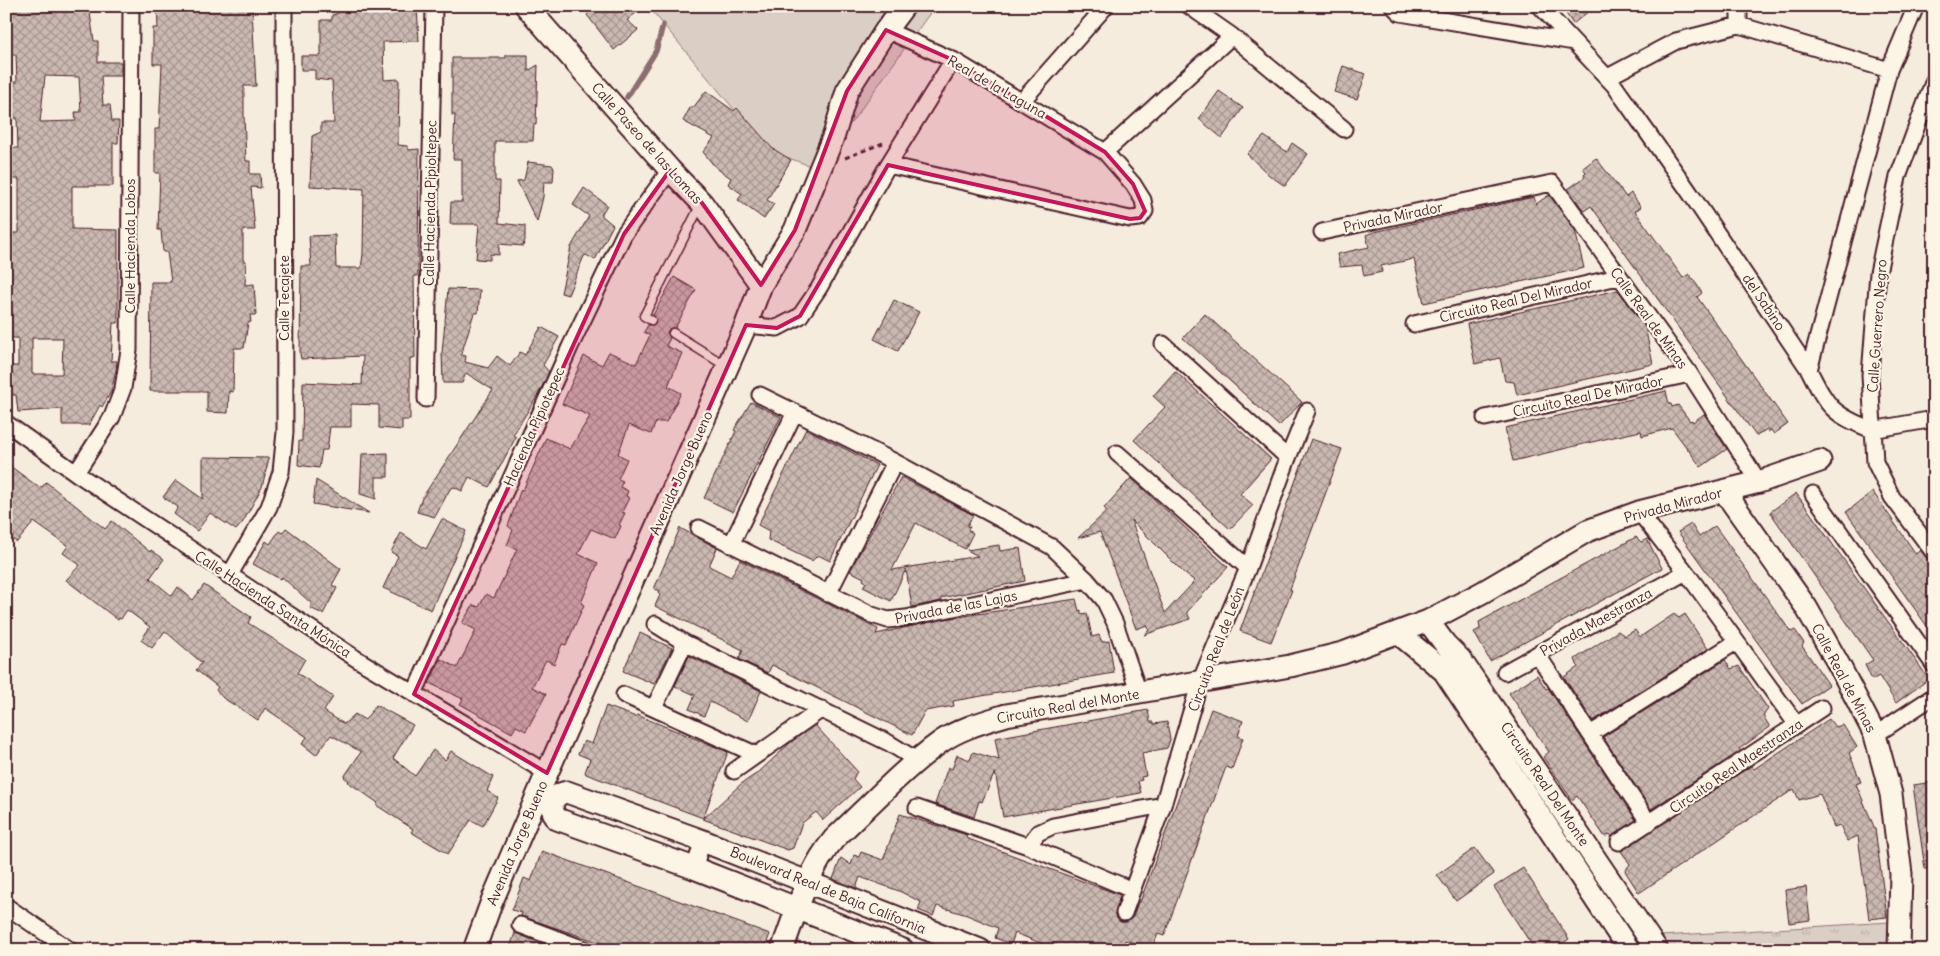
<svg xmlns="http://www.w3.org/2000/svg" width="1940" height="956" font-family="Delius,sans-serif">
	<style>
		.grass { fill: #dbcec4; stroke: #927678 }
		.park { fill: url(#park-tufts); stroke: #927678 }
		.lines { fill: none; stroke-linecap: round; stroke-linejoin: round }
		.stream { stroke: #8c6e70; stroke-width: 5.5 }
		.building { fill: url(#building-cross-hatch); stroke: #4a1f2b; fill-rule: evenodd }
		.lane-casing { stroke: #4a1f2b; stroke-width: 11 }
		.street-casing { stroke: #4a1f2b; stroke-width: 19 }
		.secondary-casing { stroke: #4a1f2b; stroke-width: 25 }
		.path { stroke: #4a1f2b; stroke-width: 3; stroke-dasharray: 5 4; stroke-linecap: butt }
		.lane { stroke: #fcf5e5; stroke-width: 8 }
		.street { stroke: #fcf5e5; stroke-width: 15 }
		.secondary { stroke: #fcf5e5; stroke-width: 21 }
		.marked { fill: #c2185b; fill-opacity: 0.2; stroke: #c2185b; stroke-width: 4; stroke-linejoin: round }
		.labels { text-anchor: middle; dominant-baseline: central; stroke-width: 4.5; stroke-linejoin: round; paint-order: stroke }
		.street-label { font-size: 14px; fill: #4a1f2b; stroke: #fcf5e5 }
	</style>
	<defs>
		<pattern id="park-tufts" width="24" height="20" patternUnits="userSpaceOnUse" patternTransform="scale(1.25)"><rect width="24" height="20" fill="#dbcec4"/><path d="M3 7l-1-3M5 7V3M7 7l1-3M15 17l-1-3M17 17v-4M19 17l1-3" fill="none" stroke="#bdb0a9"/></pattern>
		<pattern id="building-cross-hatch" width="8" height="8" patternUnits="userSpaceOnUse" patternTransform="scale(1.25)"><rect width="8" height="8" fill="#cab9b1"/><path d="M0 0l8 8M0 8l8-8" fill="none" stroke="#a69690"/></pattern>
	</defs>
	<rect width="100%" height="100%" fill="#f5ecde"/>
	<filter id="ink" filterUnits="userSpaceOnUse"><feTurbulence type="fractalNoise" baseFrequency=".02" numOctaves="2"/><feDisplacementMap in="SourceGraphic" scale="10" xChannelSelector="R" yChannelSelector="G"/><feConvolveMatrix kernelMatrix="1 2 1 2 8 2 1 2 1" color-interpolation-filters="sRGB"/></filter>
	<g filter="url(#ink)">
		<path class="grass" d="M648,6H935L818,169L768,150Z"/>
		<path class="park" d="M1890,922L1888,950H1671L1661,936Z"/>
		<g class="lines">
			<path class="stream" d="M627,97L656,51L663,25"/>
		</g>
		<path class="building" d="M6,6H89L94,41H98V62H121V76H101L103,105H110L112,121H119L118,143H113V186H72V229L118,230V323H113L111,361H117L116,370L111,392L102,407L100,405L89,425H62V409L18,412L16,395H12L11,380H6V366H18V338H6V317H9L6,233H19V179H10V175L6,174V148H18L17,118H6V104H10L9,82H17L16,55H6ZM45,76L79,77L81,112H75L76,121L40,122ZM32,338H63L62,374H32Z
			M157,6H242V9H252L256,86H244V116L246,161H250V174H260L261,188L251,187L255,230H243V261H246L245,285L254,284L256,315H250L251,322L248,323L244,348H234L233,392L229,391L228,413L207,412V391H150L151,282H171L167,252H163L161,230H158L160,173H155V129H159L162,64H153V28H158Z
			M342,6H417L419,41L383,42L384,80L399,79L398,145L407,146L409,150L419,149L418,276H414L415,358H410V420H402V430L379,428V405L351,404V427H330L327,450H322L319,468L298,465L299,441H302L303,382L362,385L363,356L301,359L300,354L301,266H311L309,236L335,235L336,268H361L363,254L364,189L310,186L312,136L321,132V123H334L332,81L315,79V70H301V56H321V20H332V15L341,12Z
			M595,6H645L627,20L638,30L614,50L587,15Z
			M1561,6H1595L1573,24Z
			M506,55H528V71L538,65L536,125L534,124L533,141H495V181H500L499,223L525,226V240L523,246L499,244V255L490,254V260L476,259L479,224H450L451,202H462V159H453L455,115H452V58H506Z
			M1343,66L1366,74L1357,99L1334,92Z
			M706,91L734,111L737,108L772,148L791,160L767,200L774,204L764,219L738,200L742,194L728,184L731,178L716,168L703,152L714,138L683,121L691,106L693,108Z
			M1219,91L1243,108L1222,138L1199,119Z
			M1264,136L1287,152L1292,143L1308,154L1285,186L1269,175L1247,154Z
			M1596,158L1626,197L1631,193L1641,207L1635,211L1683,278L1689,274L1697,285L1702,293L1697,297L1788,424L1774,434L1771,430L1768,432L1767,429L1756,436L1591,206L1584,211L1568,189L1585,177L1584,174L1586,172L1583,168Z
			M528,162L552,165L554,168L553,182H544L543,197L537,222L517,181L524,180Z
			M584,188L607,205L601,215L613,225L595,260L586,255L584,256L568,295L561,293L571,247L589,216L573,205Z
			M1549,195L1575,230L1584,268L1424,303L1414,259L1381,266L1382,272L1364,276L1362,265L1340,267L1337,254L1369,247L1366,235L1374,232L1534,197L1536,204Z
			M674,277L696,290L675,328H670L667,332L670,338L666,346L682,353L668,386L681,393L666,422H656L651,434L629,425L618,454L627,459L618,479L623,481L620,487L628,491L626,496L629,498L622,512L625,513L619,525L621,526L615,539L591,529L578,554L598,563L581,603L584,605L566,645L562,644L554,664L546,660L532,687L546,694L542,702L526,731L516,726L512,733L460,704L463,699L429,683L441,659L457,668L476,630L462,623L473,605L479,607L486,594L494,598L517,549L507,545L513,530L508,526L521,489L523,490L546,438L570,449L590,416L562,404L584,356L602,365L609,352L636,364L650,335L644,332L648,325H653L656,322L653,315Z
			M448,289L480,290L478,313H474L461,355L466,356L465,362L488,368L497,356L510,366L520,352L525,355L541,327L559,337L543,365L549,372L539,393L513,435L516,437L489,487L469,477L462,491L454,487L450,489L435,517L417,512L422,498L493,390L466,373L462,383H443L442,353Z
			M1618,290L1645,327L1653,364L1517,395L1514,382L1505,381L1500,358L1475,364L1467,324Z
			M894,300L919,312L898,351L874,339Z
			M1205,314L1302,402L1279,426L1183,338Z
			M1175,371L1271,459L1240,494L1253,505L1230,529L1134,440L1165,407L1153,396Z
			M1666,391L1669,404H1671L1672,407L1678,405L1690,421L1692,420L1693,422L1704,414L1727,449L1701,467L1672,428L1642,436L1641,431L1609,438L1513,461L1505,428Z
			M751,402L781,417L733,512L704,498L736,431L734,430Z
			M806,429L877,465L830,561L818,555L812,561L768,540L769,531L758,525Z
			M1311,439L1342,449L1290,589L1292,590L1271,642L1240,631Z
			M388,453V477H376V499L360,494L362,454Z
			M203,457L269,458L262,487L243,522L236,530L210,513L197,531L174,514L178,507L163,497L176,480L203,499Z
			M6,463L37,486L42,487L46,482L105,529L112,521L150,552L151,550L164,559L150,578L172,596L178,587L193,600L204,585L251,617L248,623L305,659L297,673L333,697L324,711L344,724L355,714L365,720L376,705L413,725L393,758L415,776L433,750L445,760L451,751L493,777L487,791L498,798L483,826L471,820L448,854L411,832L413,829L376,805L378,803L348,782L349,781L344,777L361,752L331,735L316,755L302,744L307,737L265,708L258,720L223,698L216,690L218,687L196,670L202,663L165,631L152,648L141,640L150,627L127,610L121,619L119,618L118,620L66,580L80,565L63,553L68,546L34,522L17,542L6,535Z
			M901,477L973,515L967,526L970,527L968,530L973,533L965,549L916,523L892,570L978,556L967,550L999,545L1000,551L1020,548L1025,581L941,598V601L912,607L906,569L891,601L863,587L866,582L863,580L864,578L850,571Z
			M1131,478L1228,567L1187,612L1190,619L1144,635L1149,630L1147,625L1136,629L1100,532L1078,538L1107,511L1104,508ZM1131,520L1185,574L1195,581L1165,613Z
			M316,480L369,513L313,504Z
			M1873,492L1916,554L1920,550L1934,566V636L1846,512Z
			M1796,493L1929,679L1896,703L1879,676L1872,680L1865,665L1873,660L1770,512Z
			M442,519L466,531L431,610L383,588L398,556L391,552L401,533L426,549Z
			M1691,524L1699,537L1715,526L1791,632L1795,630L1804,643L1802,646L1829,685L1802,704L1678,532Z
			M286,528L341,569L332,585L337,588L323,614L310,608L312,604L282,577L280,579L253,564L266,541L270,544L279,531L282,533Z
			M680,528L717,548L709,566L731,577L740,560L878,629L876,634L945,619L1076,599L1079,611L1081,610V614L1087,613L1092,637L1099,635L1102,642L1109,641L1114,673L953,701L954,706L925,711L912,735L772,665L768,673L739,659L743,650L655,606L660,595L658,593L659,591L654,589Z
			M1636,537L1641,542L1647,539L1662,568L1490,661L1474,632L1480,629L1479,622Z
			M1674,614L1679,618L1685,614L1708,649L1593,721L1564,677L1578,667L1575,659L1618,631L1625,636L1635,630L1640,637Z
			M640,633L672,648L654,684L623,671Z
			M689,656L761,691L748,721L710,702L704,716L689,709L695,695L675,686Z
			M1725,660L1731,669L1739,666L1768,709L1763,716L1770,727L1739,749L1741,751L1651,809L1603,737Z
			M1537,675L1546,689L1548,688L1636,820L1612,837L1610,834L1605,837L1577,796L1572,800L1543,757L1549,752L1509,693Z
			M606,706L636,717L637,715L728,752L703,818L586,774L585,772L590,759L578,754L584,741L592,744Z
			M1211,709L1243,721L1238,736L1243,738L1232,769L1226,767L1164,936L1158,934L1152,949L1125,940L1121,950H1066L1054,944L1053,948L1015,933L1011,944L995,938L998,928L967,915L937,906L933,916L918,910L921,902L899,891L860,877L856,888L833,879L841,858L851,865L854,855L859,857L861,852L883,860L900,814L967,835L966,838L1120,895L1115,915L1120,922H1126L1133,917L1138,902H1140Z
			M1148,710L1150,722H1153L1154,724L1167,722L1170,740L1167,748L1142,753L1146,776L1141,777L1142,780L1138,781L1141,793L1003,817L995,772L982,802L979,801L974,817L935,804L948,767L952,769L957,755L970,760L973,752L999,760L995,738Z
			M1829,719L1835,727L1843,725L1857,747L1849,753L1861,782L1856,784L1875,829L1887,917L1869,919L1858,836L1847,841L1840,825L1834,827L1820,794L1799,800L1794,789L1639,893L1625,871L1630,864L1621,851L1751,766L1754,769Z
			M815,725L857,771L853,779L860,787L823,820L816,812L802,823L793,848L788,850L703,819L741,784L759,772L791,742Z
			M1934,782V868L1925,869L1913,785Z
			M1475,848L1494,874L1456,901L1437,875Z
			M542,851L770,934L764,950H621L521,916L522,913L512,910L524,878L531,881Z
			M1523,868L1569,939L1552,950H1535L1494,887Z
			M1806,887L1810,920L1789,923L1785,890Z
			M515,933L546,945L544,950H509Z"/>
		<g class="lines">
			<g class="lane-casing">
				<path id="lane" d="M651,320L644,316L701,204
					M673,333L726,366"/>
			</g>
			<g class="street-casing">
				<path id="street" d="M1189,6L1232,36L1344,129
					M1393,6L1400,13L1574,42
					M1540,6L1614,85L1688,190L1809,370C1828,408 1832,414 1872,430
					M1739,25V6
					M886,30L953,60L1105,152L1133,184L1143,200L1145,211L1140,218L1130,219L888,165
					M1608,77L1676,41L1739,25L1889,70
					M1934,80L1898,177L1878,273L1870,375L1875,462L1892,497L1934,553
					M1022,101L1106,6
					M1105,152L1232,36
					M1322,232L1552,183L1690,374L1759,482
					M1414,324L1618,277
					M746,325L777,328L800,316L819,288L888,165L953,60
					M1163,344L1288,458
					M1809,370L1889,70L1916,6
					M760,395L895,462L1052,547L1087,580L1104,600L1115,623L1139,693
					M426,399L434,6
					M1485,418L1690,374
					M6,423L76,473L355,658L547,773
					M1872,430L1934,419
					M1117,453L1248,568
					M76,473L112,417L123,388L129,350L131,6
					M1813,494L1934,665
					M1639,512L1686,572L1797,725
					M699,528L872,615L888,620L906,618L1087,580
					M731,545L795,412
					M229,576L269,507L281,472L285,432L284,6
					M828,594L895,462
					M655,624L685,643L889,743L918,761
					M1537,654L1649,823
					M1505,672L1686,572
					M414,694L570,347L624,234L670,170
					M624,695L757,755
					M654,708L685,643
					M1590,734L1736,642
					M1875,735L1934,696
					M734,771L822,709
					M917,808L1028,846L1132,890
					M1619,842L1822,708
					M1028,846L1038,833L1053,826L1163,805
					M694,868L703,841
					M6,906L70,950
					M1124,913L1163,805L1200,682L1248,568L1288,458L1307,411
					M520,925L587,950"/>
			</g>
			<g class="secondary-casing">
				<path id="secondary" d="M526,6L670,170L702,203L761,285
					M1724,491L1806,607L1839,665L1875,735L1891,794L1901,874L1899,950
					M1428,621L1445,644L1460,659L1657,950
					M1398,633L1444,671L1629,950
					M474,950L492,901L547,773L746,325L761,285L795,230L834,135L847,91L886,30L904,6
					M782,950C796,912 808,870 834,839C869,806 903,769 942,741C961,728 984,722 1006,715L1290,666L1343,653L1428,621L1483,592L1587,531L1639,512L1759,482L1820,461
					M903,950L694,868L557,819C548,806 552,795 567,792L703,841L980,950"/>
			</g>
			<path class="path" d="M845,158L883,143"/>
			<use href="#lane" class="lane"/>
			<use href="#street" class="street"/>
			<use href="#secondary" class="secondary"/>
		</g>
	</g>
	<path class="marked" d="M886,30L953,60L1105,152L1133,184L1145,211L1140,218L1130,219L888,165L800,316L777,328L746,325L547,773L414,694L624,234L670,170L702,203L761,285L795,230L847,91Z"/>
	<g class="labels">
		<g class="street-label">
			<text transform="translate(997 87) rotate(30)">Real de la Laguna</text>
			<text transform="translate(647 143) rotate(48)">Calle Paseo de las Lomas</text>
			<text transform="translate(430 203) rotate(-89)">Calle Hacienda Pipioltepec</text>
			<text transform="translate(1393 217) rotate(-12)">Privada Mirador</text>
			<text transform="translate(130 246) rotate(-90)">Calle Hacienda Lobos</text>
			<text transform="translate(284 298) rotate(-90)">Calle Tecajete</text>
			<text transform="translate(1516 300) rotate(-13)">Circuito Real Del Mirador</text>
			<text transform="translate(1764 302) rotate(56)">del Sabino</text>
			<text transform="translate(1649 318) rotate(54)">Calle Real de Minas</text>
			<text transform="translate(1877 326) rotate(-86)">Calle Guerrero Negro</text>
			<text transform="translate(1588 396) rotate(-12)">Circuito Real De Mirador</text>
			<text transform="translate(534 427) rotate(-66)">Hacienda Pipiotepec</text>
			<text transform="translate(681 473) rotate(-66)">Avenida Jorge Bueno</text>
			<text transform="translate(1673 505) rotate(-15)">Privada Mirador</text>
			<text transform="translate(273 604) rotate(33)">Calle Hacienda Santa Mónica</text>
			<text transform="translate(956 607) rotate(-11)">Privada de las Lajas</text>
			<text transform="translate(1596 622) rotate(-29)">Privada Maestranza</text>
			<text transform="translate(1216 649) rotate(-69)">Circuito Real de León</text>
			<text transform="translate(1844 678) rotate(62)">Calle Real de Minas</text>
			<text transform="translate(1068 706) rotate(-10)">Circuito Real del Monte</text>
			<text transform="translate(1736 766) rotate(-34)">Circuito Real Maestranza</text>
			<text transform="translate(1545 784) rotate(56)">Circuito Real Del Monte</text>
			<text transform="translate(517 843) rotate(-67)">Avenida Jorge Bueno</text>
			<text transform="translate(828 890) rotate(22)">Boulevard Real de Baja California</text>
		</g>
	</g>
	<rect width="1940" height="956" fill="none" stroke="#fcf5e5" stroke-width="25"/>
	<rect x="12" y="12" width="1915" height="931" fill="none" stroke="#4a1f2b" stroke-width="2" filter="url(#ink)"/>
</svg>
